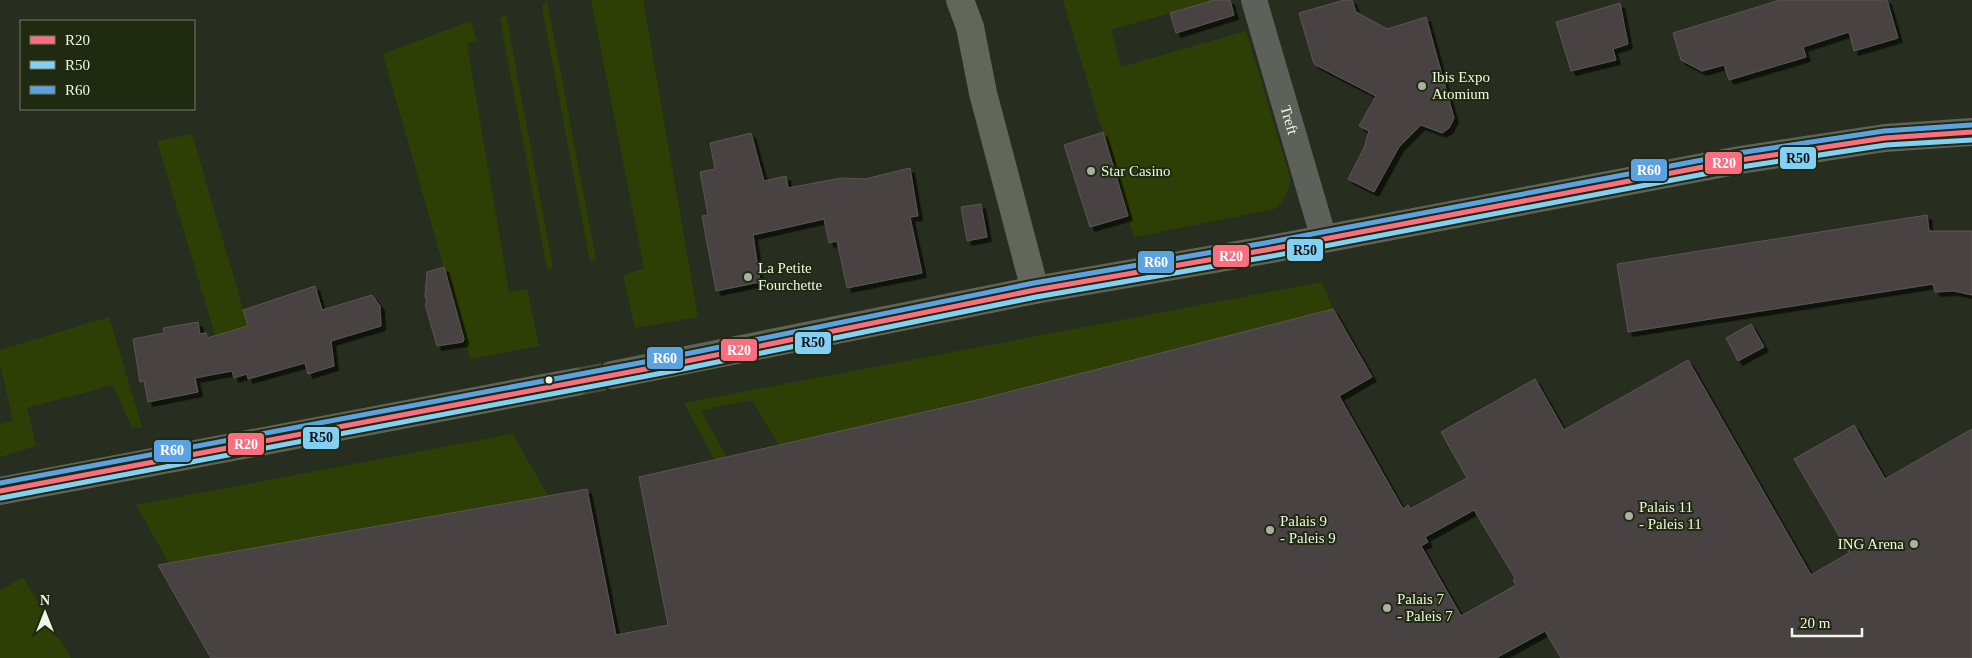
<svg xmlns="http://www.w3.org/2000/svg" width="1972" height="658" font-family="'Times New Roman',serif">
	<style>
		.green { fill: #2d3f04 }
		.building { fill: #4a4242; stroke: #595653; fill-rule: evenodd; filter: url(#shadow) }
		.lines { fill: none; stroke-linecap: round; stroke-linejoin: round }
		.secondary-tunnel { stroke: #464c3d; stroke-width: 28; stroke-dasharray: 28 14; stroke-linecap: butt }
		.minor { stroke: #5e615a; stroke-width: 26 }
		.secondary { stroke: #5f635a; stroke-width: 28 }
		.motorway { stroke: #63665b; stroke-width: 28 }
		.bus-1-casing { stroke: #202a10; stroke-width: 9 }
		.bus-2-casing { stroke: #202a10; stroke-width: 9 }
		.bus-3-casing { stroke: #202a10; stroke-width: 9 }
		.bus-1 { stroke: #fb6e7f; stroke-width: 5 }
		.bus-2 { stroke: #83d0f5; stroke-width: 5 }
		.bus-3 { stroke: #5aa2e4; stroke-width: 5 }
		.poi-dot { fill: #a9b1a0; stroke: #202a10; stroke-width: 2 }
		.bus-dot { fill: #eff7e6; stroke: #202a10; stroke-width: 2 }
		.labels { text-anchor: middle; dominant-baseline: central; stroke-width: 4; stroke-linejoin: round; paint-order: stroke }
		.poi-label { font-size: 15px; fill: #eff7e6; stroke: #202a10; text-anchor: start }
		.street-label { font-size: 15px; fill: #eff7e6; stroke: #202a10 }
		.line-badge { stroke: #202a10; stroke-width: 2 }
		.badge-label { font-size: 14px; text-anchor: middle; font-weight: bold; fill: #fff }
		.pale-badge-label { font-size: 14px; text-anchor: middle; font-weight: bold; fill: #111 }
	</style>
	<defs>
		<filter id="shadow"><feDropShadow dx="4.5" dy="4.5" stdDeviation="0" flood-color="#0009"/></filter>
	</defs>
	<rect width="100%" height="100%" fill="#282e1f"/>
	<path class="green" d="M547,0L596,260L590,262L542,7Z
		M591,0H643L698,317L635,328L623,276L644,268Z
		M1063,0H1215L1111,30L1121,67L1246,31L1290,177C1290,190 1285,200 1275,209L1134,237Z
		M506,14L553,268L547,269L500,19Z
		M471,21L477,40L467,44L509,292L527,289L539,346L470,359L383,54Z
		M192,134L248,326L215,335L157,141Z
		M1322,282L1333,309L1097,371L779,446L752,400L701,410L727,458L715,461L684,403Z
		M109,317L142,427L132,428L113,385L27,408L36,446L0,457V424L13,421L0,364V350Z
		M513,434L548,496L169,563L136,505Z
		M23,577L71,658H0V591Z"/>
	<path class="building" d="M1214,0H1230L1234,15L1176,33L1170,13Z
		M1344,0H1352L1356,12L1387,29L1426,17L1454,118L1449,128L1442,133L1421,125L1399,147L1374,192L1348,179L1364,148L1369,131L1359,126L1376,96L1314,64L1299,13Z
		M1780,0H1887L1898,38L1854,51L1849,32L1803,47L1806,57L1729,80L1724,65L1702,71L1681,60L1673,33Z
		M1620,3L1628,44L1613,49L1616,60L1571,71L1556,22Z
		M1103,132L1128,216L1090,227L1064,145Z
		M751,133L764,181L786,176L788,188L841,178L865,179L910,168L918,216L910,217L922,273L847,288L837,241L829,243L824,219L753,235L760,282L716,291L702,216L708,215L700,172L715,169L710,143Z
		M981,204L987,237L967,241L961,207Z
		M1927,215L1929,231H1972V295L1954,291L1935,292L1933,284L1628,332L1617,264Z
		M444,267L464,339L463,342L437,346L425,304L427,303L425,296L427,272Z
		M315,286L322,310L372,295L380,306L381,326L331,341L334,366L308,374L305,363L248,379L247,374L234,378L232,371L195,378L198,392L148,402L144,381L140,382L133,339L164,333L163,328L198,322L200,334L206,333L207,338L248,326L243,310Z
		M1333,309L1372,377L1339,396L1403,509L1408,505L1410,509L1467,478L1441,432L1535,379L1564,430L1688,360L1811,575L1849,553L1794,459L1854,425L1885,479L1972,429V658H1561L1545,631L1496,658H211L158,565L587,489L616,635L668,625L639,477L981,399ZM1474,510L1515,578L1513,580L1516,585L1461,616L1421,546L1428,542L1425,537Z
		M1751,324L1764,347L1738,361L1726,338Z"/>
	<g class="lines">
		<path class="secondary-tunnel" d="M576,382L612,375"/>
		<path class="minor" id="s1" d="M1254,0L1324,239"/>
		<path class="secondary" d="M612,375L1035,290L1266,250L1740,160L1885,138L1972,132
			M0,491L576,382"/>
		<path class="motorway" d="M960,0L970,27L983,93L1035,290"/>
		<g class="bus-1-casing">
			<path id="bus-1" d="M0,491L672,364L1035,290L1266,250L1740,160L1885,138L1972,132"/>
		</g>
		<g class="bus-2-casing">
			<path id="bus-2" d="M1,498L673,371L1036,297L1267,257L1741,167L1886,145L1972,140"/>
		</g>
		<g class="bus-3-casing">
			<path id="bus-3" d="M0,483L671,357L1034,283L1265,243L1739,153L1884,131L1971,125"/>
		</g>
		<use href="#bus-1" class="bus-1"/>
		<use href="#bus-2" class="bus-2"/>
		<use href="#bus-3" class="bus-3"/>
	</g>
	<g class="poi-dot">
		<circle cx="1422" cy="86" r="5"/>
		<circle cx="1091" cy="171" r="5"/>
		<circle cx="748" cy="277" r="5"/>
		<circle cx="1629" cy="516" r="5"/>
		<circle cx="1270" cy="530" r="5"/>
		<circle cx="1914" cy="544" r="5"/>
		<circle cx="1387" cy="608" r="5"/>
	</g>
	<circle class="bus-dot" cx="549" cy="380" r="4.5"/>
	<g class="labels">
		<g class="poi-label">
			<text x="1432" y="77">Ibis Expo<tspan x="1432" dy="17">Atomium</tspan></text>
			<text x="1101" y="171">Star Casino</text>
			<text x="758" y="268">La Petite<tspan x="758" dy="17">Fourchette</tspan></text>
			<text x="1639" y="507">Palais 11<tspan x="1639" dy="17">- Paleis 11</tspan></text>
			<text x="1280" y="521">Palais 9<tspan x="1280" dy="17">- Paleis 9</tspan></text>
			<text x="1904" y="544" text-anchor="end">ING Arena</text>
			<text x="1397" y="599">Palais 7<tspan x="1397" dy="17">- Paleis 7</tspan></text>
		</g>
		<g class="street-label">
			<text stroke="none"><textPath href="#s1" startOffset="125">Treft</textPath></text>
		</g>
	</g>
	<g class="line-badge">
		<rect x="1779" y="146" width="38" height="24" rx="5" fill="#83d0f5"/>
		<rect x="1704" y="151" width="39" height="24" rx="5" fill="#fb6e7f"/>
		<rect x="1630" y="158" width="38" height="24" rx="5" fill="#5aa2e4"/>
		<rect x="1286" y="238" width="38" height="24" rx="5" fill="#83d0f5"/>
		<rect x="1212" y="244" width="38" height="24" rx="5" fill="#fb6e7f"/>
		<rect x="1137" y="250" width="38" height="24" rx="5" fill="#5aa2e4"/>
		<rect x="794" y="331" width="38" height="24" rx="5" fill="#83d0f5"/>
		<rect x="720" y="338" width="38" height="24" rx="5" fill="#fb6e7f"/>
		<rect x="646" y="346" width="38" height="24" rx="5" fill="#5aa2e4"/>
		<rect x="302" y="426" width="38" height="24" rx="5" fill="#83d0f5"/>
		<rect x="227" y="432" width="38" height="24" rx="5" fill="#fb6e7f"/>
		<rect x="153" y="439" width="39" height="24" rx="5" fill="#5aa2e4"/>
	</g>
	<g class="badge-label">
		<text x="1724" y="168">R20</text>
		<text x="1649" y="175">R60</text>
		<text x="1231" y="261">R20</text>
		<text x="1156" y="267">R60</text>
		<text x="739" y="355">R20</text>
		<text x="665" y="363">R60</text>
		<text x="246" y="449">R20</text>
		<text x="172" y="455">R60</text>
	</g>
	<g class="pale-badge-label">
		<text x="1798" y="163">R50</text>
		<text x="1305" y="255">R50</text>
		<text x="813" y="347">R50</text>
		<text x="321" y="442">R50</text>
	</g>
	<rect x="20" y="20" width="175" height="90" fill="#202a10" stroke="#737c66"/>
	<rect x="30" y="36" width="25" height="8" fill="#fb6e7f" stroke="#737c66"/>
	<text x="65" y="45" font-size="15" fill="#eff7e6">R20</text>
	<rect x="30" y="61" width="25" height="8" fill="#83d0f5" stroke="#737c66"/>
	<text x="65" y="70" font-size="15" fill="#eff7e6">R50</text>
	<rect x="30" y="86" width="25" height="8" fill="#5aa2e4" stroke="#737c66"/>
	<text x="65" y="95" font-size="15" fill="#eff7e6">R60</text>
	<g transform="translate(45 613)" stroke="#202a10" stroke-width="4" paint-order="stroke">
	<path d="M0-4L9 19L0 12L-9 19Z" fill="#eff7e6"/>
	<text y="-8" font-size="14" font-weight="bold" text-anchor="middle" fill="#eff7e6">N</text>
	</g>
	<path d="M1792 628v8h70v-8" fill="none" stroke="#eff7e6" stroke-width="2.5"/>
	<text x="1800" y="628" font-size="15" fill="#eff7e6" stroke="#202a10" stroke-width="4" paint-order="stroke">20 m</text>
</svg>
